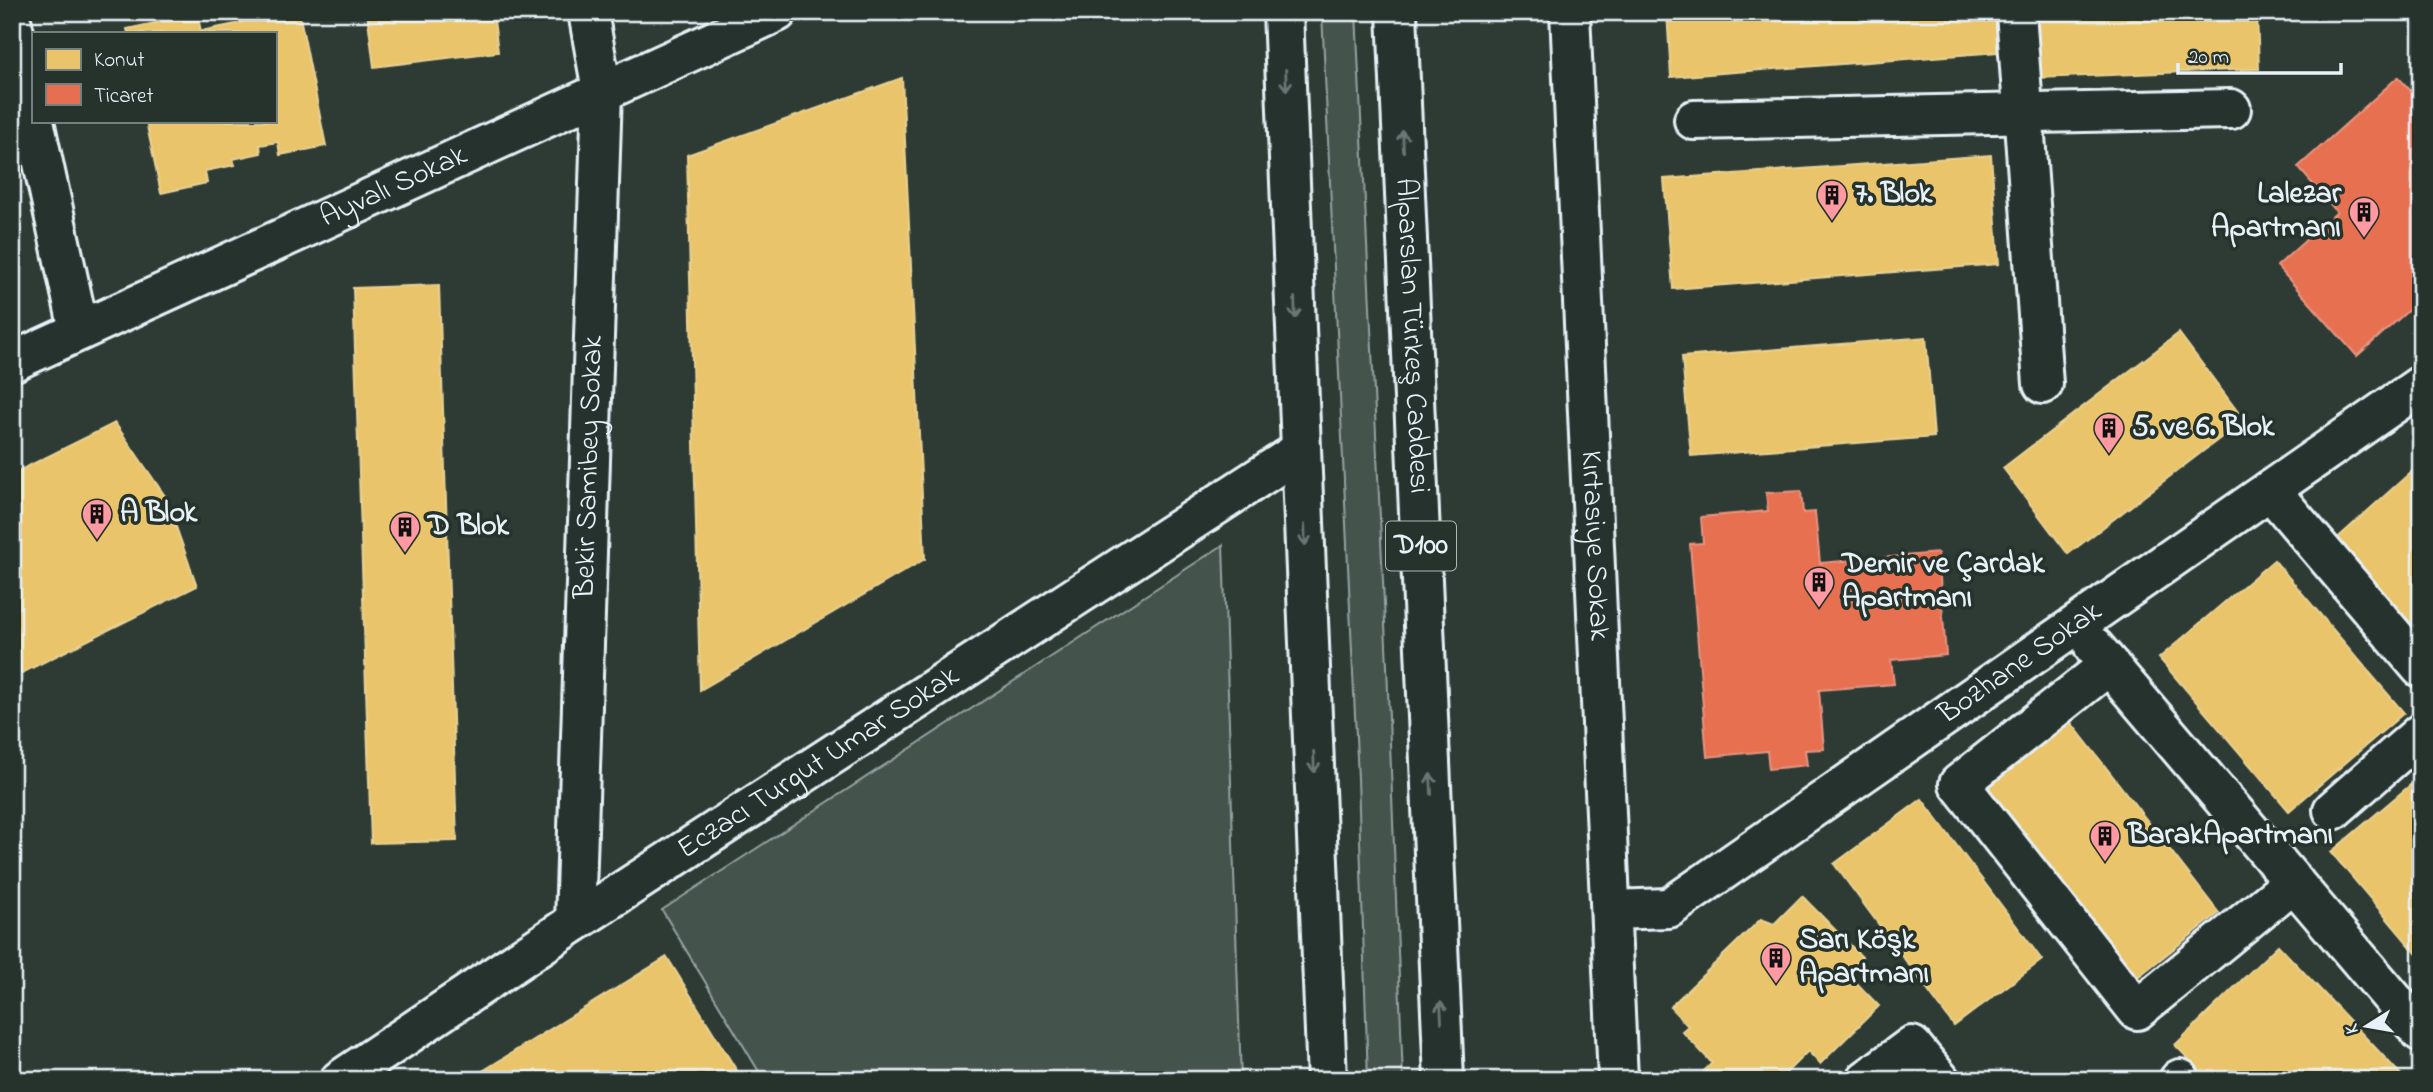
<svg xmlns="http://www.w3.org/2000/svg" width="2433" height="1092" font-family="'Indie Flower',sans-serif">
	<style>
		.green { fill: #45524e; stroke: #96a2a3; stroke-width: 2 }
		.homes { fill: #e9c46a; stroke: #e9d295; stroke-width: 2 }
		.shops { fill: #e76f51; stroke: #e79683; stroke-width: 2 }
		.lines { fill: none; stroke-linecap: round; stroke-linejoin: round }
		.minor-casing { stroke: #e8f1f8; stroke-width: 44 }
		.highway-casing { stroke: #e8f1f8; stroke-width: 44 }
		.minor { stroke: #26332d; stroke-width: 38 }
		.highway { stroke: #26332d; stroke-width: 38 }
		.oneway { stroke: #6a7674 }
		.labels { text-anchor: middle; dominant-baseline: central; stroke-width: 7; stroke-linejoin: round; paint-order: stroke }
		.shield { fill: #26332d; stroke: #aeb8bb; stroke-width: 2 }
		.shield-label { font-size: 28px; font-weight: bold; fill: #e8f1f8 }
		.street-label { font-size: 30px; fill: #e8f1f8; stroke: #26332d }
		.poi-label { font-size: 30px; font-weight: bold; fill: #e8f1f8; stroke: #26332d; text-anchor: start }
	</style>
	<rect width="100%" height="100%" fill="#2e3b35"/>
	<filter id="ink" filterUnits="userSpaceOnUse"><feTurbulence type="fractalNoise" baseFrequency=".0143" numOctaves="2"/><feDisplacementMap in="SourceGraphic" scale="14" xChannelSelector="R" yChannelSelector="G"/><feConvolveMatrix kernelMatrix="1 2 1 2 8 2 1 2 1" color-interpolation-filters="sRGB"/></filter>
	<g filter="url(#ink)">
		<path class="green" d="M1322,12H1356L1387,666L1403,1080H1368L1358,779Z
			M1223,545L1241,1080H764L662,910Z"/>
		<path class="homes" d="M272,12H299L326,146L280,155L278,142L260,145L261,153L233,159L235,165L205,171L207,183L161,193L146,121H275V33H128L127,29L197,14L201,31L241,23L240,19Z
			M367,12H493L498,52L374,67Z
			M1667,12H1995L1998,52L1671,77Z
			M2035,12H2257L2259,69L2038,78Z
			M902,78L925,559L700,690L687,155Z
			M1991,155L1999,264L1673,289L1664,179Z
			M439,285L457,841L371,843L353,288Z
			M2179,333L2244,420L2068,554L2003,468Z
			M1926,337L1934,437L1691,456L1682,357Z
			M115,423L165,496L197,586L12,678V474Z
			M2421,463V642L2332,543Z
			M2274,560L2404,713L2289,811L2159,658Z
			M2066,716L2219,913L2125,987L1972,790Z
			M2421,776V959L2331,852Z
			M1922,799L2042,960L1954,1026L1834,864Z
			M1802,896L1862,957L1847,973L1879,1006L1820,1064L1808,1051L1779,1080H1695L1712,1063L1682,1031L1688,1026L1670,1007L1761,919L1774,924Z
			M2278,945L2406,1080H2209L2175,1045Z
			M667,957L740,1076L733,1080H468Z"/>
		<path class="shops" d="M2398,77L2421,102V299L2357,356L2277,266L2337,212L2298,167Z
			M1801,491L1803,513L1815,512L1820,563L1938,553L1946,655L1891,660L1894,684L1819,690L1824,749L1805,750L1807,765L1769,769L1767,751L1707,757L1690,544L1703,543L1701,517L1768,511L1766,493Z"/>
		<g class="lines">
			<g class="minor-casing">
				<g id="minor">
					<path id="s1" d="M1570,12L1618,1080"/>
					<path d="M2016,12L2043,384"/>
					<path d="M12,24L33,118"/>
					<path d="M1694,120L2231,109"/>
					<path d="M34,121L79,330"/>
					<path id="s2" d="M12,362L777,12"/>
					<path d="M2270,490L2421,668"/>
					<path d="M2094,647L2421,1032"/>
					<path d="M2109,665L1959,784L2137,1010L2294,882"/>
					<path d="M2333,810L2421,733"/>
					<path id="s3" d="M1611,910L1669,908L2421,385"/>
					<path id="s4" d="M575,922L602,91L588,12"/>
					<path id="s5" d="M340,1080L575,922L1301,450"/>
					<path d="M1866,1080L1912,1046L1940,1080"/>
					<path d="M2179,1080L2180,1079"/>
				</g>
			</g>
			<g class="highway-casing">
				<g id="highway">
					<path d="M1283,12L1327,1080"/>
					<path id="s6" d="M1397,12L1444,1080"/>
				</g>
			</g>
			<use href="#minor" class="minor"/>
			<use href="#highway" class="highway"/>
		</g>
		<defs><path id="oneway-shaft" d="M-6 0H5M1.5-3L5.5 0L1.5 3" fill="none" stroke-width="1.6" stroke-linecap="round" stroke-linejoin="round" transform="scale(1.75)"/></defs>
		<g class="oneway">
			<use href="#oneway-shaft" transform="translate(1286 80) rotate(88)"/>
			<use href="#oneway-shaft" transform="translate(1403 141) rotate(-93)"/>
			<use href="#oneway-shaft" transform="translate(1295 308) rotate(88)"/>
			<use href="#oneway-shaft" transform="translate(1305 535) rotate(88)"/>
			<use href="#oneway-shaft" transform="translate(1314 762) rotate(88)"/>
			<use href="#oneway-shaft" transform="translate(1431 784) rotate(-93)"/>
			<use href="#oneway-shaft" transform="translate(1441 1012) rotate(-93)"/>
		</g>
	</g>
	<defs>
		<g id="building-pin" transform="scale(1.575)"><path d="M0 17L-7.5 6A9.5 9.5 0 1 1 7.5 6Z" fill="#ff9aa2" stroke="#26332d"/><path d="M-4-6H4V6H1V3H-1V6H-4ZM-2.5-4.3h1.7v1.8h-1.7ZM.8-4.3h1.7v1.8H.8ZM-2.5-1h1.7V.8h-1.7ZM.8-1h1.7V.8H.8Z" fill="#111"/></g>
	</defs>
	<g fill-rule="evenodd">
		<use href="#building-pin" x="1832" y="195"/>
		<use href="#building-pin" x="2364" y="212"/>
		<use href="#building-pin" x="2109" y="428"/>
		<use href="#building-pin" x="97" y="514"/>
		<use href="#building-pin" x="405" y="527"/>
		<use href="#building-pin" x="1819" y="582"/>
		<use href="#building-pin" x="2105" y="836"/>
		<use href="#building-pin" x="1776" y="958"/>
	</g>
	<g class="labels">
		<rect class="shield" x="1386" y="521.5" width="70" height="49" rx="5"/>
		<g class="shield-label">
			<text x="1421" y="546">D100</text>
		</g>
		<g class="street-label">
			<text stroke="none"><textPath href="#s2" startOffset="420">Ayvalı Sokak</textPath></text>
			<text stroke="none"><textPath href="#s6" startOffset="324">Alparslan Türkeş Caddesi</textPath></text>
			<text stroke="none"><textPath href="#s4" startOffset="455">Bekir Samibey Sokak</textPath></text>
			<text stroke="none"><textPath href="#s1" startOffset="534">Kırtasiye Sokak</textPath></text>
			<text stroke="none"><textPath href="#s3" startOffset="486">Bozhane Sokak</textPath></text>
			<text stroke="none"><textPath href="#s5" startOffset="574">Eczacı Turgut Umar Sokak</textPath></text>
		</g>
		<g class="poi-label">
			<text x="1855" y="195">7. Blok</text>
			<text x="2341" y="195" text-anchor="end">Lalezar<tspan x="2341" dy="34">Apartmanı</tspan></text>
			<text x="2132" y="428">5. ve 6. Blok</text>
			<text x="120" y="514">A Blok</text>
			<text x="428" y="527">D Blok</text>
			<text x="1842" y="565">Demir ve Çardak<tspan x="1842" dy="34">Apartmanı</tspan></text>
			<text x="2128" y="836">BarakApartmanı</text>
			<text x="1799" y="941">Sarı Köşk<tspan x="1799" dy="34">Apartmanı</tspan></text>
		</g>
	</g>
	<rect width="2433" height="1092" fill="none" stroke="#26332d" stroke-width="42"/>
	<rect x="21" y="21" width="2391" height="1050" fill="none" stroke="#e8f1f8" stroke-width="2.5" filter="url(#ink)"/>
	<rect x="32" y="32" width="245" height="91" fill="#26332d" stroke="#747f7e" stroke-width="2"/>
	<rect x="46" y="49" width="35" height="21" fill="#e9c46a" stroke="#747f7e" stroke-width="2"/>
	<text x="94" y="66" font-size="21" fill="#e8f1f8">Konut</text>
	<rect x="46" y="84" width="35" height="21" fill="#e76f51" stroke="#747f7e" stroke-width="2"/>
	<text x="94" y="102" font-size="21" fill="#e8f1f8">Ticaret</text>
	<g transform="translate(2367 1026) rotate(259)" stroke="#26332d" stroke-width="5" paint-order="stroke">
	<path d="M0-5L12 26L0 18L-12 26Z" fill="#e8f1f8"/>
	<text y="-10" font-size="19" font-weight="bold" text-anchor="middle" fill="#e8f1f8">K</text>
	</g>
	<path d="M2178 63v10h163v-10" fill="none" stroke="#e8f1f8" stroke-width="3.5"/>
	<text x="2188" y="63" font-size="21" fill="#e8f1f8" stroke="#26332d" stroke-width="5" paint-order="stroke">20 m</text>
</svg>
